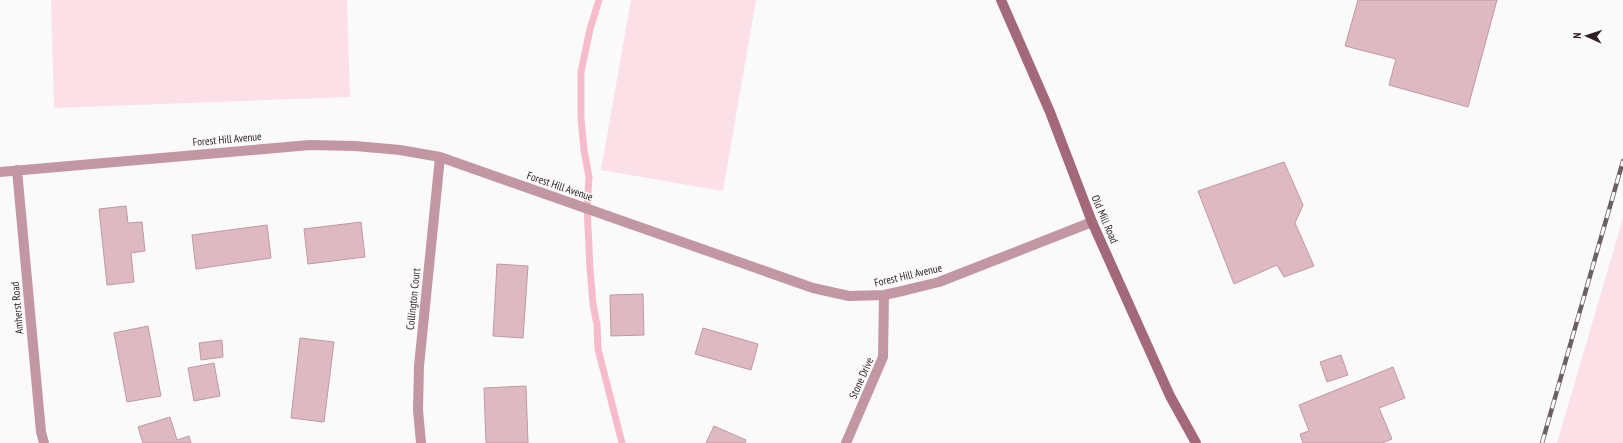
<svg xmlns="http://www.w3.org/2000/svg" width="1623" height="443" font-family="'PT Sans Narrow',sans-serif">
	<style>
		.green { fill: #fce0e7 }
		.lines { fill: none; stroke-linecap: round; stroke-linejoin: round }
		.stream { stroke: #f7bccc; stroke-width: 7 }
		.building { fill: #dfb9c2; stroke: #bf99a3 }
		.street { stroke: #c297a3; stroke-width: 10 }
		.secondary { stroke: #a36879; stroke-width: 10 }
		.rail-casing { stroke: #6b6164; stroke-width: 4.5 }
		.rail { stroke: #fafafa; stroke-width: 3; stroke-dasharray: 9; stroke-linecap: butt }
		.labels { text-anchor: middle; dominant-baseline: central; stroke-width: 3; stroke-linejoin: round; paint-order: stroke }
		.street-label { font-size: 11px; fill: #2c1e22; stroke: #fafafa }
	</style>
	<rect width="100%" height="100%" fill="#fafafa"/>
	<path class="green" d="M51,0H347L350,97L54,108Z
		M631,0H756L723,191L601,170Z
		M1623,218V443H1557Z"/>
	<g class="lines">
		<path class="stream" d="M599,0L590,29L581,72V118L584,150L589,177L587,207L590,268L593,304L597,325L598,349L622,443"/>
	</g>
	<path class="building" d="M1358,0H1497L1468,107L1389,85L1396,59L1345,46Z
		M1284,162L1303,205L1295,223L1314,266L1284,277L1277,265L1234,284L1198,191Z
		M126,206L128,223L142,222L145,251L131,253L134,282L107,285L99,209Z
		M361,222L365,257L308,264L304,229Z
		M267,225L271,258L196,269L192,235Z
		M497,264L528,266L523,338L493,336Z
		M643,294L644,335L611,336L610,295Z
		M148,326L161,396L127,402L114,333Z
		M703,328L758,344L751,370L695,354Z
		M300,338L334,342L324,422L291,418Z
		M222,340L223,357L201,360L199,343Z
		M1341,355L1348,375L1327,382L1320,362Z
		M214,363L220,396L194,401L188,368Z
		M1393,367L1405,398L1379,408L1392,439L1382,443H1303L1300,434L1309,431L1299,405Z
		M526,386L528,443H486L484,388Z
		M170,417L177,440L189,436L191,443H143L138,427Z
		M714,426L746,440L745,443H706Z"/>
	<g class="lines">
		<path class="street" d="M17,170L41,432L44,443
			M0,172L310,145L355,146L400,150L440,157L813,288L849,296L884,295L902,291L939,282L1092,222
			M421,443L418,410L419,366L440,157
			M846,443L883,357L884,295"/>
		<path class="secondary" d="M1001,0L1050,112L1092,222L1170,396L1196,443"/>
		<g class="rail-casing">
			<path id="rail" d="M1542,443L1623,161"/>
		</g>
		<use href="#rail" class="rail"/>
	</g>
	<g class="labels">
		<g class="street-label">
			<text transform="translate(227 139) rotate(-5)">Forest Hill Avenue</text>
			<text transform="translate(560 186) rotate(19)">Forest Hill Avenue</text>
			<text transform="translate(1105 219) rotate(67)">Old Mill Road</text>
			<text transform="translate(908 275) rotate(-13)">Forest Hill Avenue</text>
			<text transform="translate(413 299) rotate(-84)">Collington Court</text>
			<text transform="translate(17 308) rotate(-95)">Amherst Road</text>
			<text transform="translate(861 378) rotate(-66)">Stone Drive</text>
		</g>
	</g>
	<g transform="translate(1587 36) rotate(273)" stroke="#fafafa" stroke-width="3" paint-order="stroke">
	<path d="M0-3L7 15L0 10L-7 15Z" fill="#2c1e22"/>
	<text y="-6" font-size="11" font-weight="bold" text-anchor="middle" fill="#2c1e22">N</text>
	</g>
</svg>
